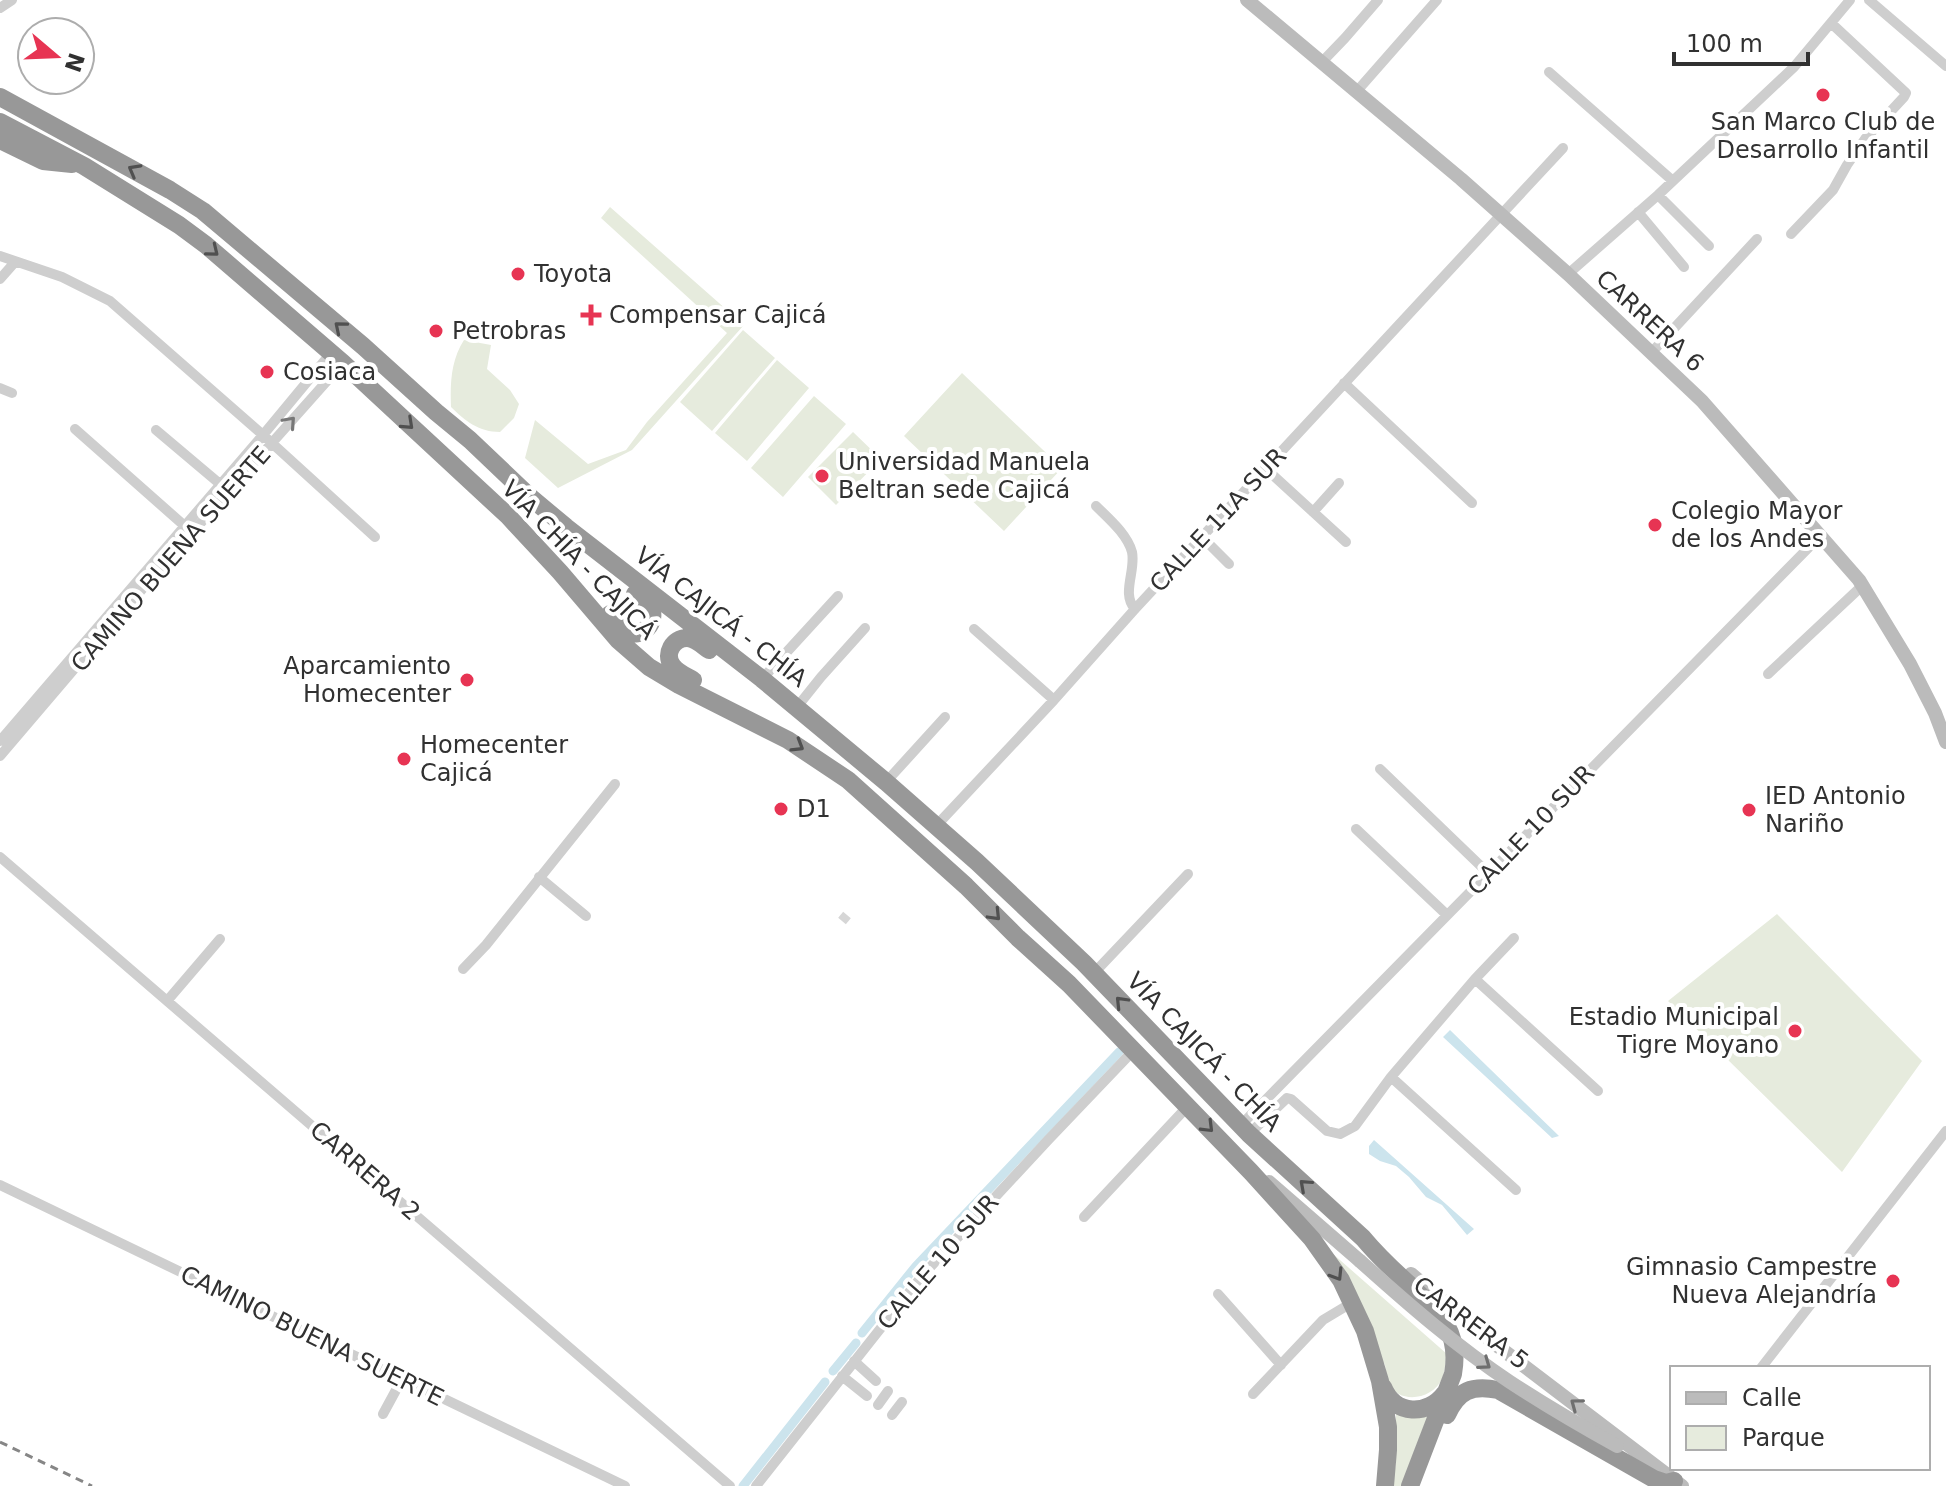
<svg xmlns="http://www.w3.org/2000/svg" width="1946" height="1486" font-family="'DejaVu Sans',sans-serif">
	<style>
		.green { fill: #e6ebdd }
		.water { fill: #cce4ed }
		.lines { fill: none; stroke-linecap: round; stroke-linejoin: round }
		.canal { stroke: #cce4ed; stroke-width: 9 }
		.street-tunnel { stroke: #d6d6d6; stroke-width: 10; stroke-dasharray: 10 5; stroke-linecap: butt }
		.street { stroke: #cecece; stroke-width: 10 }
		.secondary { stroke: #bbb; stroke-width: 14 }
		.highway { stroke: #989898; stroke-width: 18 }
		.rail { stroke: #868686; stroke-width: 3; stroke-dasharray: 8 6; stroke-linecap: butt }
		.secondary-bridge { stroke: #bbb; stroke-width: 14 }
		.oneway { stroke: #505050 }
		.oneway2 { stroke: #787878 }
		.oneway3 { stroke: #6f6f6f }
		.poi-dot { fill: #e73453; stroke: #fff; stroke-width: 3 }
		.labels { text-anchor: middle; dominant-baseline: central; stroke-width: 8; stroke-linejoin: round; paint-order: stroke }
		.poi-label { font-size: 24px; fill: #313131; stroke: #fff; text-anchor: start }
		.street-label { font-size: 24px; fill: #313131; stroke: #fff }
	</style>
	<rect width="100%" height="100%" fill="#fff"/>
	<path class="green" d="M610,207L744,325L632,450L558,488L525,458L535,420L588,464L626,450L647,422L727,333L601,218Z
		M743,330L775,358L712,431L680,402Z
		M464,340L491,345L487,369L510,390L519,404L514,418L500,432C479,432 465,421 451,407C450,383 451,360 464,340Z
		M777,360L809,388L747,461L715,433Z
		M962,373L1062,468L1004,531L904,436Z
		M814,396L846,424L783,497L751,468Z
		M853,432L881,459L836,505L808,477Z
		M1777,914L1922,1061L1842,1172L1668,1001Z
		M1324,1246L1447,1354C1445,1362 1445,1372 1442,1379C1433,1399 1400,1405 1389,1384C1387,1379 1386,1371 1385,1365Z
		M1396,1413L1428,1415L1401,1486H1392L1396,1463Z"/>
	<path class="water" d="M1450,1030L1559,1136L1552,1138L1443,1037Z
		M1374,1140L1474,1229L1467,1235L1442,1205L1426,1197L1409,1177L1396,1166L1380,1161L1369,1154V1146Z"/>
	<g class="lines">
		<path class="canal" d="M862,1333L916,1266L1119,1052
			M833,1371L856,1343
			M743,1486L825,1382"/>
		<path class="street-tunnel" d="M842,921L847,915"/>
		<path class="street" d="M1869,0L1946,66
			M0,8L12,0
			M1321,63L1345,38L1378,0
			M1549,72L1673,181
			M1357,91L1437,0
			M1658,195L1709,246
			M1638,212L1684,267
			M1791,234L1833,190L1847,165L1865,139L1904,97L1906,93L1831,23
			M0,256L62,277L110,301L263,435L375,537
			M1568,274L1658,195L1794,67L1850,0
			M0,279L15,262
			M1652,352L1757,239
			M1344,383L1472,503
			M0,388L12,393
			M75,429L187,528
			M156,430L220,484
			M1265,468L1346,542
			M1096,506C1109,519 1127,534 1132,552C1136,571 1121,594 1135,609
			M1313,512L1339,483
			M1202,537L1229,564
			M974,629L1054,700
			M1768,674L1863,585
			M762,679L838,596
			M797,707L821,677L865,628
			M0,741L263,435L331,353
			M0,756L150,580L343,363
			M1380,769L1488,873
			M886,782L945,717
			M936,826L1054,700L1135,609L1563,148
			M1356,829L1447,915
			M0,857L730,1486
			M539,877L586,916
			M463,969L486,945L615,784
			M1094,973L1188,874
			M1475,979L1598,1091
			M167,1001L220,939
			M1391,1077L1516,1190
			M1241,1125L1821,535
			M1249,1134L1287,1098L1291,1099L1327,1131L1340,1134L1355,1126L1391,1077L1475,979L1514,938
			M0,1185L625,1486
			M1084,1217L1188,1106
			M1218,1294L1281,1365
			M854,1361L876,1381
			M1761,1368L1946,1131
			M842,1376L867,1396
			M1253,1394L1323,1320L1353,1302
			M878,1405L888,1391
			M383,1414L402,1379
			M892,1415L902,1402
			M756,1486L922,1276L1049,1139L1133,1051"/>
		<path class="secondary" d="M1247,0L1461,179L1568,274L1702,401L1859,580L1910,664L1935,713L1946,742
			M1269,1182L1360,1261
			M1411,1274L1499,1347L1682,1486"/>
		<path class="highway" d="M0,97L170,190L203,211L363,346L436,412L470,440L530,497L566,527L762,679L886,782L977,862L1084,963L1249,1134L1363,1238C1378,1256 1394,1271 1412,1287C1424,1299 1438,1310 1446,1325C1455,1340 1456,1357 1453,1374L1410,1486
			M0,122L84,166L179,225L206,245L343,363L508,516L560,572L618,640L649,667L679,685L788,740L848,780L966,886L1018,938L1069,984L1251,1172L1312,1239L1341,1280L1365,1331L1380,1381L1388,1427V1450L1385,1486
			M0,140L43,161L72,164
			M610,614C615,619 621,629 628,632C640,638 655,626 652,612C650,605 641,599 635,594
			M693,680C686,676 676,672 672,665C664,654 673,638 687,638C695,638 702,645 709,650
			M1383,1387C1395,1416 1428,1416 1445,1393
			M1447,1415C1458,1390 1472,1385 1498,1390L1654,1479L1666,1483L1674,1481"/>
		<path class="rail" d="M0,1442L92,1486"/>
		<path class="secondary-bridge" d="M1360,1261C1408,1304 1456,1346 1510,1382C1545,1405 1581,1426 1617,1446"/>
	</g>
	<defs><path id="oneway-chevron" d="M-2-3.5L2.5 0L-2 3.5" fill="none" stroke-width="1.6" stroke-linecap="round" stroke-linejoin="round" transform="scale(2)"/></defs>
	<g class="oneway">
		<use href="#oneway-chevron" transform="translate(134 170) rotate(-151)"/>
		<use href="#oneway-chevron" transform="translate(213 251) rotate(39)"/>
		<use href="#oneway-chevron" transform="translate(340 327) rotate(-140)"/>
		<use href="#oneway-chevron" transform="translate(408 424) rotate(43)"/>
		<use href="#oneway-chevron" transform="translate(798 746) rotate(31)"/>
		<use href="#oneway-chevron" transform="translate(995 915) rotate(46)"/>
		<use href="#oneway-chevron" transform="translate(1121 1002) rotate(-134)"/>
		<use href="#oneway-chevron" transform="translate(1208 1127) rotate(45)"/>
		<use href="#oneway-chevron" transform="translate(1305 1185) rotate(-138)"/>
		<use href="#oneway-chevron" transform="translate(1337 1275) rotate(58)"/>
	</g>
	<use class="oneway2" href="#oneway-chevron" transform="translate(290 422) rotate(-48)"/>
	<g class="oneway3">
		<use href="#oneway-chevron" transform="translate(1485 1364) rotate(36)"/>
		<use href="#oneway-chevron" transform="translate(1576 1404) rotate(-143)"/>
	</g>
	<g class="poi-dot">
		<circle cx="1823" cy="95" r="8"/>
		<circle cx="518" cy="274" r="8"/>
		<path d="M587 303h8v8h8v8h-8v8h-8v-8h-8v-8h8z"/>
		<circle cx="436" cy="331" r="8"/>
		<circle cx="267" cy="372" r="8"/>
		<circle cx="822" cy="476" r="8"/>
		<circle cx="1655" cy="525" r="8"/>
		<circle cx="467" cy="680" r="8"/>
		<circle cx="404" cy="759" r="8"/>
		<circle cx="781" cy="809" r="8"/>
		<circle cx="1749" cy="810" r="8"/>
		<circle cx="1795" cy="1031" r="8"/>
		<circle cx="1893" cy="1281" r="8"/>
	</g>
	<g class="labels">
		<g class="poi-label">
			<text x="1823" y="122" text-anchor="middle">San Marco Club de<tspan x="1823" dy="28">Desarrollo Infantil</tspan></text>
			<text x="534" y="274">Toyota</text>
			<text x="609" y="315">Compensar Cajicá</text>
			<text x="452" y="331">Petrobras</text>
			<text x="283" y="372">Cosiaca</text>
			<text x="838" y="462">Universidad Manuela<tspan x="838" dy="28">Beltran sede Cajicá</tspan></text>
			<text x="1671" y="511">Colegio Mayor<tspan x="1671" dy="28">de los Andes</tspan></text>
			<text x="451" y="666" text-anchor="end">Aparcamiento<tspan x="451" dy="28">Homecenter</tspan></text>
			<text x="420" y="745">Homecenter<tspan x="420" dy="28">Cajicá</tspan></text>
			<text x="1765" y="796">IED Antonio<tspan x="1765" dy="28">Nariño</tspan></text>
			<text x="797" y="809">D1</text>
			<text x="1779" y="1017" text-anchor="end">Estadio Municipal<tspan x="1779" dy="28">Tigre Moyano</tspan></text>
			<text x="1877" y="1267" text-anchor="end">Gimnasio Campestre<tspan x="1877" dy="28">Nueva Alejandría</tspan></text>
		</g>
		<g class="street-label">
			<text transform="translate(1650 321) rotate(43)">CARRERA 6</text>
			<text transform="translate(1218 520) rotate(-47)">CALLE 11A SUR</text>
			<text transform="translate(171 559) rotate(-49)">CAMINO BUENA SUERTE</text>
			<text transform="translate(579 560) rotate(46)">VÍA CHÍA - CAJICÁ</text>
			<text transform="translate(721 617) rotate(38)">VÍA CAJICÁ - CHÍA</text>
			<text transform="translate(1531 830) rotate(-46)">CALLE 10 SUR</text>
			<text transform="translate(1204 1052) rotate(46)">VÍA CAJICÁ - CHÍA</text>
			<text transform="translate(365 1171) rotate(41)">CARRERA 2</text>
			<text transform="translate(938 1262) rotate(-49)">CALLE 10 SUR</text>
			<text transform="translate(1471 1323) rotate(37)">CARRERA 5</text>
			<text transform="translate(312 1336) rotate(26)">CAMINO BUENA SUERTE</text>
		</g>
	</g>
	<rect x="1670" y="1366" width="260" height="104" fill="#ffffff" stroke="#adadad" stroke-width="2"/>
	<rect x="1686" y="1392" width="40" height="12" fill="#bbbbbb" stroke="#adadad" stroke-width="2"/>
	<text x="1742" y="1406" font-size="24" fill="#313131">Calle</text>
	<rect x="1686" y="1426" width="40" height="24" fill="#e6ebdd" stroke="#adadad" stroke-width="2"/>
	<text x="1742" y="1446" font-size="24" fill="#313131">Parque</text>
	<g transform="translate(56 56) rotate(109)"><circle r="38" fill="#ffffff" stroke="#adadad" stroke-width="2"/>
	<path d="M0-6L14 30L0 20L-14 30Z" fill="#e73453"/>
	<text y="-12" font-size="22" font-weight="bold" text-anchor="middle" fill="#313131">N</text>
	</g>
	<path d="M1674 52v12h134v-12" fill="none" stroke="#313131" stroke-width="4"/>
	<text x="1686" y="52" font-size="24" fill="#313131" stroke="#ffffff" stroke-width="6" paint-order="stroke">100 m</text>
</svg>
